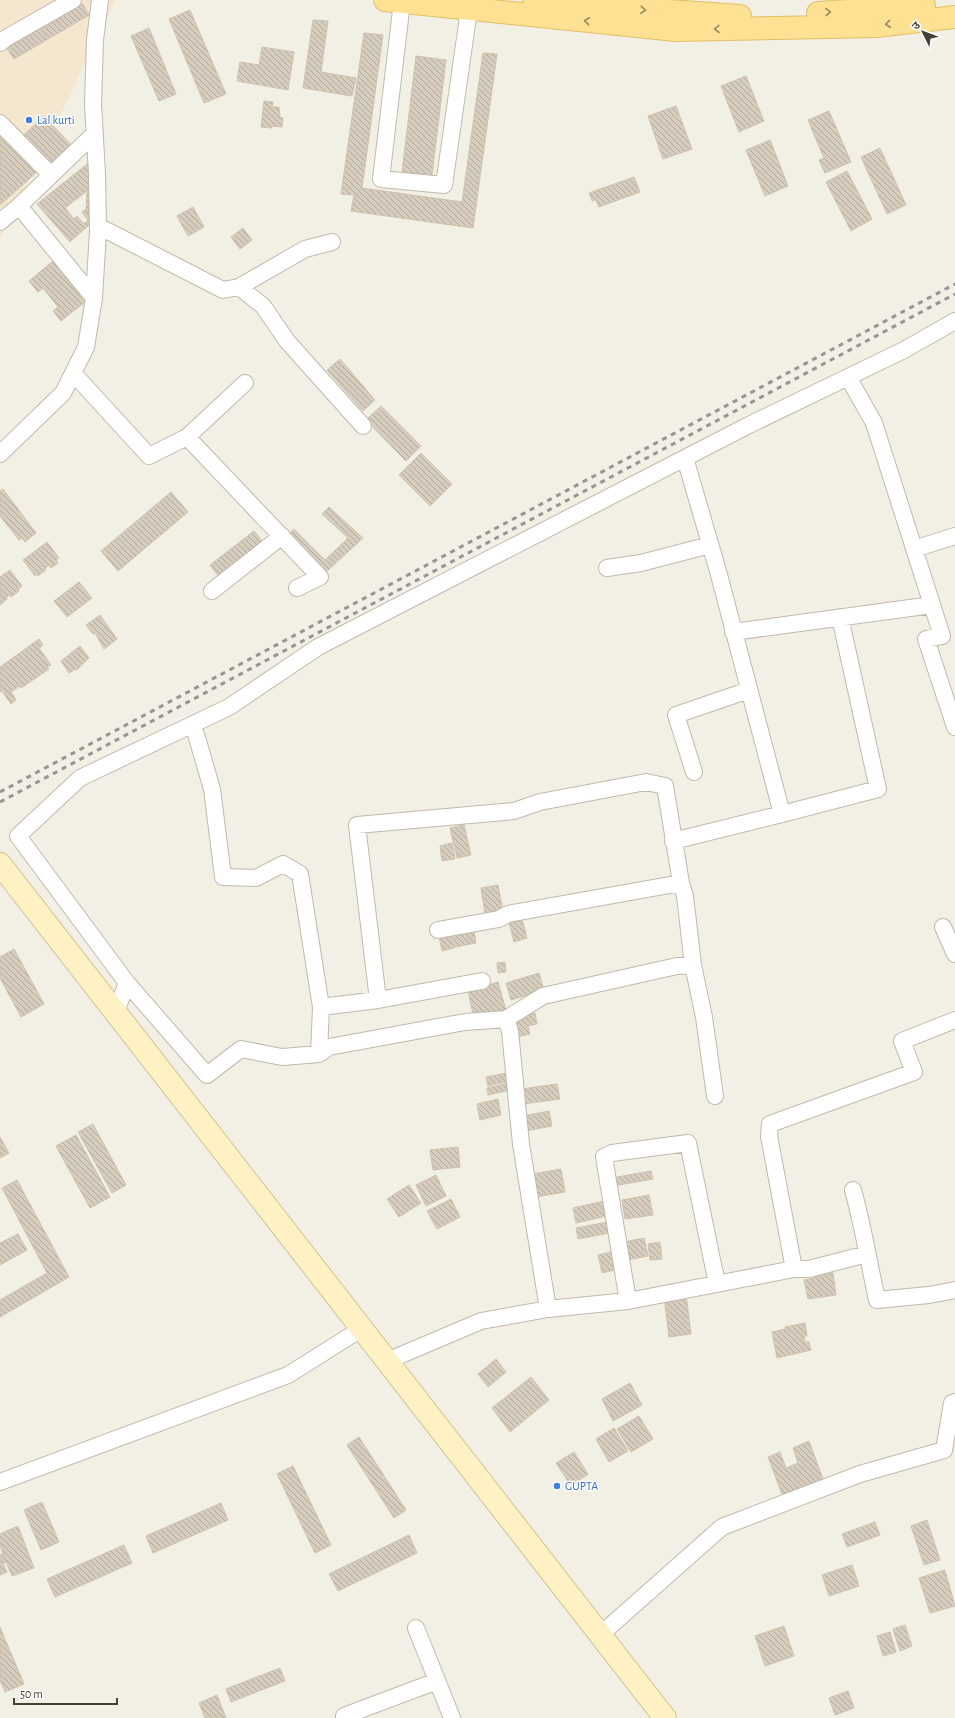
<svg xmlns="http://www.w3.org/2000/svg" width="955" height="1718" font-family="'Alegreya Sans','Noto Sans Devanagari',sans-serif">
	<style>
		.commercial { fill: #f5e6d0 }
		.building { fill: url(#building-back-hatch); stroke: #cfc2ae; fill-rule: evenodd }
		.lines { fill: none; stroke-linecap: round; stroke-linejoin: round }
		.minor-casing { stroke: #c1b9ab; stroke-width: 18 }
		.secondary-casing { stroke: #d3c395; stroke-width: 24 }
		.primary-casing { stroke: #e3be63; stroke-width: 24 }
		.minor { stroke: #fff; stroke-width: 16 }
		.secondary { stroke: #fef1c3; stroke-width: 22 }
		.primary { stroke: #fee193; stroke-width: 22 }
		.rail { stroke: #959595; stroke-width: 3; stroke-dasharray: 5 5; stroke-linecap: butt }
		.oneway { stroke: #98885f }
		.shop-dot { fill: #3f7fe0; stroke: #fff; stroke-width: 1.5 }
		.labels { text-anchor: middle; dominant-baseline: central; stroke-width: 3; stroke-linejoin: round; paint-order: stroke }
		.shop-label { font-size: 12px; fill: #366cbe; stroke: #fff; text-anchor: start }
	</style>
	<defs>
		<pattern id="building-back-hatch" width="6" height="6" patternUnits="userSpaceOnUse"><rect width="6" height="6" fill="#d7cdbe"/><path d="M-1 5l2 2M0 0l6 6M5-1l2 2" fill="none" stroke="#b0a89b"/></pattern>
	</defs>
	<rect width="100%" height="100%" fill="#f2efe5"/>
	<path class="commercial" d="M0,0H116L0,239Z"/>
	<path class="building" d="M83,4L89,15L14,59L7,48Z
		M190,10L226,94L204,103L169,19Z
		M313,20L328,21L321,72L356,78L352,96L303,88Z
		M149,28L176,94L159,101L131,36Z
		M364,33L383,35L362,188L462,202L483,53L497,54L473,228L351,211L354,195L341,194Z
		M262,47L294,52L288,90L237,81L240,62L259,65Z
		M416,56L446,60L432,175L402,172Z
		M746,76L764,121L739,132L721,86Z
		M264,101L273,102L272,107H279L280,117L283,118L282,127L272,126V128L261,127Z
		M676,106L692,149L663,159L648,116Z
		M829,111L851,162L825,173L819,160L824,158L808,120Z
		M44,116L74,148L54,167L24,135Z
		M0,128L38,171L0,205Z
		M770,140L788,186L765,196L746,150Z
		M880,148L906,205L887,214L861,157Z
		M91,161L89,225L70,242L37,204ZM87,191L86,209L82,212L88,220L84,224L77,216L74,219L65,208Z
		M847,171L872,219L851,231L826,182Z
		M634,177L640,192L599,207L596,200L592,201L589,193Z
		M193,207L204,227L188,236L177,216Z
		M243,228L252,240L240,249L231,237Z
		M53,261L85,302L61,321L53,311L58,307L43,288L38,292L29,281Z
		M340,359L375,400L363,411L327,370Z
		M381,406L421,446L406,461L366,420Z
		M421,453L452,484L430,506L399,475Z
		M3,489L36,533L25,542L22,538L19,540L0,516V491Z
		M171,492L188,512L118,571L101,551Z
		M329,507L363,538L325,573L287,536L294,529L325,560L348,538L322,514Z
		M254,531L267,547L223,582L210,565Z
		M47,542L59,558L56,560L58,563L51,568L49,565L45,568L46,570L38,576L37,574L35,576L23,560Z
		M10,570L22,586L18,589L19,591L11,597L10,595L6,597L7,599L0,605V577Z
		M79,582L92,598L67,617L54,601Z
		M100,615L117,639L104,649L95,633L93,634L86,625Z
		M39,639L43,645L39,648L51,665L47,667L49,669L21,688L20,686L11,692L16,700L11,704L2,691L0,692V667Z
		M80,646L89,658L77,670L76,669L69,673L61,661Z
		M464,825L471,855L457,858L450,828Z
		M452,843L455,859L442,861L440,846Z
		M498,885L504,917L486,920L481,888Z
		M522,919L527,938L514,942L509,922Z
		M473,925L476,943L455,947L452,928Z
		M451,933L454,948L442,951L439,936Z
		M14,949L44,1004L21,1017L0,978V957Z
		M505,962L506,972L498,973L497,963Z
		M539,973L544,990L511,1000L506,983Z
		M498,982L507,1014L474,1018L468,991Z
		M535,1013L537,1024L528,1026L530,1034L517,1037L513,1018Z
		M512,1072L514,1080L488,1086L486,1077Z
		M513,1082L515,1089L488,1095L487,1088Z
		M557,1084L560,1099L523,1104L521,1089Z
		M498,1099L501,1115L480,1120L477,1104Z
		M549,1111L552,1126L525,1131L523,1116Z
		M93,1124L126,1185L112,1193L78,1132Z
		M76,1135L110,1197L90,1208L56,1146Z
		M0,1137L9,1153L0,1158Z
		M458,1147L460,1167L433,1170L430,1150Z
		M561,1169L565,1192L536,1197L533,1174Z
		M651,1171L653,1179L613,1186L612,1178Z
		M436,1175L446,1196L426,1206L416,1185Z
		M17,1180L69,1277L0,1317V1300L47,1273L2,1188Z
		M409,1185L421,1203L399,1217L387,1199Z
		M649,1195L653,1215L625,1219L622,1200Z
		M451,1199L460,1217L437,1229L427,1211Z
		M604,1201L607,1216L576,1223L573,1208Z
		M608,1222L610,1233L578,1239L576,1228Z
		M18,1234L27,1250L0,1265V1243Z
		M644,1238L648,1256L627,1260L624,1242Z
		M660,1242L662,1259L650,1260L648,1244Z
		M619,1250L623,1268L602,1273L598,1255Z
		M832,1267L836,1295L808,1299L804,1280L815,1278L814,1275Z
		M686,1294L691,1334L669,1337L664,1297Z
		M805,1323L807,1336H804L805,1342H809L811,1350L777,1358L772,1332L785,1329V1327Z
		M496,1359L506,1372L488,1387L478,1374Z
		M531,1377L549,1400L510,1432L492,1408Z
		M630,1383L642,1405L613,1421L602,1399Z
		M639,1416L653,1439L631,1452L617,1429Z
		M614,1428L628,1451L609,1462L596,1439Z
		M359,1437L406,1510L394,1518L347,1445Z
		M809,1441L824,1482L783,1497L768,1457L780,1452L786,1468L798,1463L793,1448Z
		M574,1452L588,1474L571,1486L556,1463Z
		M293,1466L331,1545L315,1553L277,1474Z
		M42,1502L59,1542L41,1550L24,1510Z
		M221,1503L228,1520L153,1553L146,1536Z
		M927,1520L940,1560L924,1565L911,1526Z
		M875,1522L880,1535L847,1547L842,1534Z
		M18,1526L34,1568L12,1576L6,1562L3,1563L7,1572L0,1575V1555L3,1554L0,1545V1534Z
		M409,1535L417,1553L338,1591L329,1574Z
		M124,1545L132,1563L55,1597L47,1579Z
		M852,1565L859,1586L829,1596L822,1575Z
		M945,1570L955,1606L930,1613L919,1578Z
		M905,1625L912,1646L900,1651L893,1629Z
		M784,1626L794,1656L765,1666L755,1636Z
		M0,1627L24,1684L5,1692L0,1680Z
		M890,1632L896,1652L883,1656L877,1636Z
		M280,1668L285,1681L231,1702L226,1689Z
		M848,1691L854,1708L835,1715L829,1698Z
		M217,1695L226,1718H205L199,1703Z"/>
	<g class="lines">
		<g class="minor-casing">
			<path id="minor" d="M402,2L381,179L444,185L469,10
				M0,43L6,38L73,0
				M0,123L51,175
				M0,222L19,206
				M98,226L223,290L239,287L305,249L332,242
				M239,287L263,306L287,341L363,426
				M94,298L19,206L95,133
				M73,373L149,456L187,437L320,577L297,588
				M848,377L874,423L942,636L926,639L955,727
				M187,437L245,383
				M0,454L63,393L86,347L94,298L98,231L97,174L93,104L95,40L100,0
				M914,549L955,536
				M607,568L641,563L710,545
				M212,591L282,536
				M733,632L932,605
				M193,724L212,789L223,877L256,878L283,864L300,874L321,1007L319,1054L329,1047L465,1022L506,1019L543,996L677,966L693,965
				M694,772L676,715L749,690
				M782,814L878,789L840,617
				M673,841L782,814L718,571L685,458
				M943,927L955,954
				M438,930L499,919L508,914L681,883
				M127,983L207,1075L241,1049L282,1057L319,1054
				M378,1000L357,825L514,811L540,802L646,782L665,786L681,883L685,896L693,965L704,1017L715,1096
				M321,1007L378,1000L482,981
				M115,1014L127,983L18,836L80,778L229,707L318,647L749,425L904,350L955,321
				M506,1019L510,1031L521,1144L548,1309
				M853,1190C863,1226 869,1263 877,1300L929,1295L955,1290
				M794,1269L769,1136L770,1124L914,1072L902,1041L955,1020
				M628,1301L604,1157L612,1153L688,1143L717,1284
				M387,1361L481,1321L548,1309L628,1301L794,1269H809L867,1254
				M0,1482L288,1375L361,1329
				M416,1628L452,1718
				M600,1635L722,1527L860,1474L944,1450L952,1403L955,1402
				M345,1718L344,1716L437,1681"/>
		</g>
		<g class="secondary-casing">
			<path id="secondary" d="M0,864L665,1718"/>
		</g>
		<g class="primary-casing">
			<path id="primary" d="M385,0L676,30L876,26L955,17
				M534,0L582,5L740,16
				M818,13L924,6"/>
		</g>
		<use href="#minor" class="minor"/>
		<use href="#secondary" class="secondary"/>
		<use href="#primary" class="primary"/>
		<path class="rail" d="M0,792L955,284
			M0,802L955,294"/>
	</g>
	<defs><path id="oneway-chevron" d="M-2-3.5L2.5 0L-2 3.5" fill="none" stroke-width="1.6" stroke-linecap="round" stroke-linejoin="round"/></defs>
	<g class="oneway">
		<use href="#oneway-chevron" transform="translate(643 10) rotate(4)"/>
		<use href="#oneway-chevron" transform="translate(828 12) rotate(-3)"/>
		<use href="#oneway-chevron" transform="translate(587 21) rotate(-174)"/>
		<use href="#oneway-chevron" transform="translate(888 24) rotate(174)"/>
		<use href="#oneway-chevron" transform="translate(717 29) rotate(179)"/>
	</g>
	<g class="shop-dot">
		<circle cx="29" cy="120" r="4"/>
		<circle cx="557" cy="1486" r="4"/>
	</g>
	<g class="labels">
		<g class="shop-label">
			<text x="37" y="120">Lal kurti</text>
			<text x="565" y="1486">GUPTA</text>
		</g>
	</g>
	<g transform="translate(923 32) rotate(312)" stroke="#ffffff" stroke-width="3" paint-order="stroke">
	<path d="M0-3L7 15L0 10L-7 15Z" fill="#453f35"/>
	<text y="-6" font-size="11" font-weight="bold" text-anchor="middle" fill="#453f35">उ</text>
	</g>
	<path d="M14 1698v6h103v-6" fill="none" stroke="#453f35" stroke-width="2"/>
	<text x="20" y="1698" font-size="12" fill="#453f35" stroke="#ffffff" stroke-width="3" paint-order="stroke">50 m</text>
</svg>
